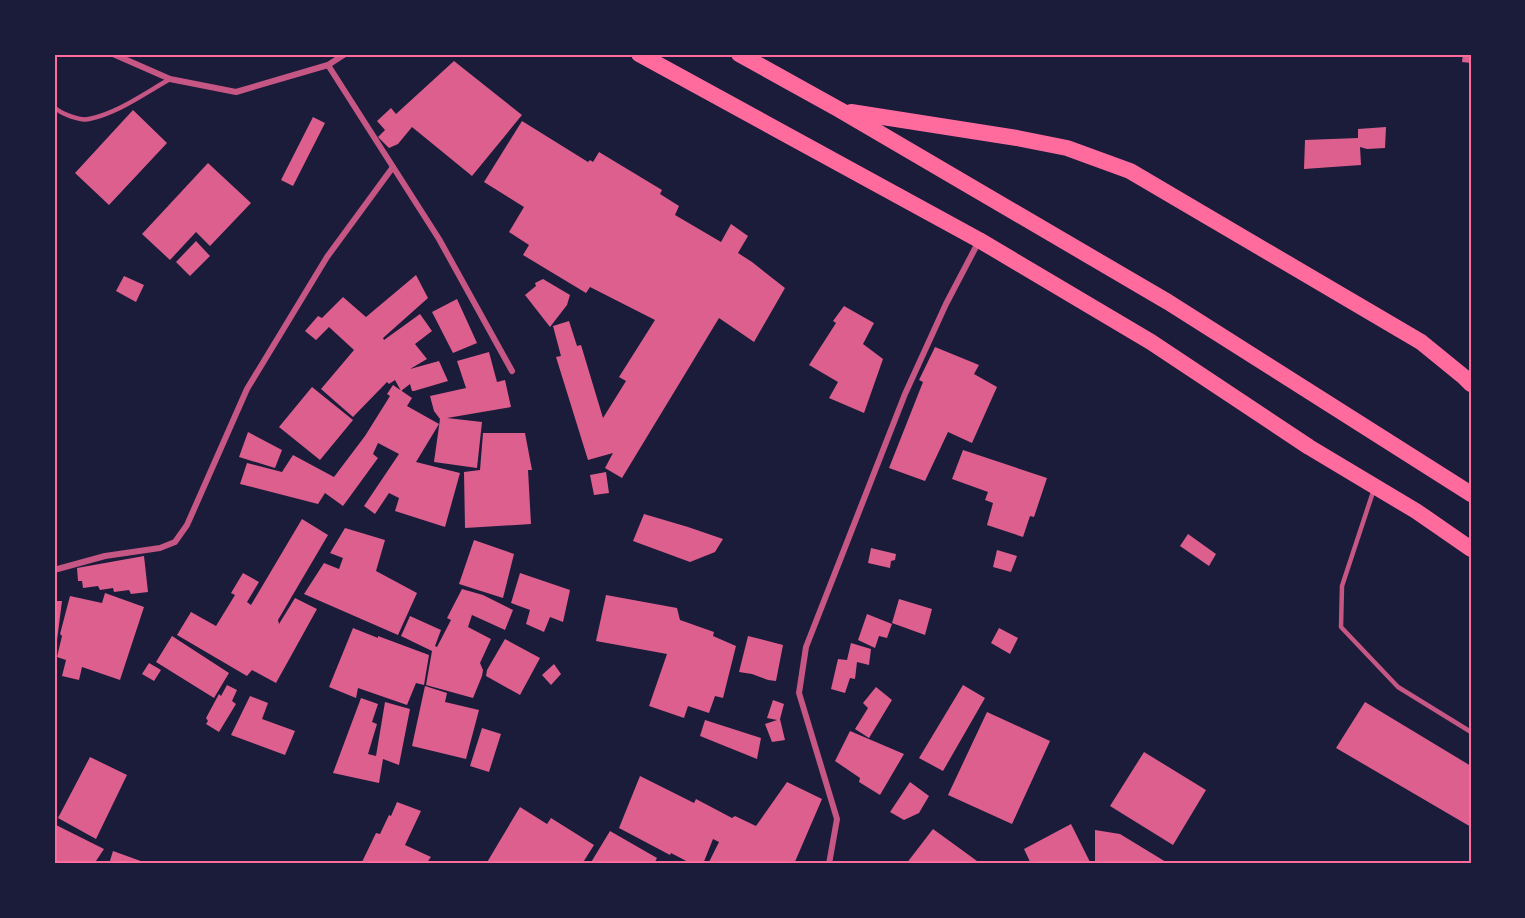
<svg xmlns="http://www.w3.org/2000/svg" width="1525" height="918" font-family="'Source Sans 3',sans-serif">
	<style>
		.building { fill: #dd5f8e }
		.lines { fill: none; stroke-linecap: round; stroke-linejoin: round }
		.service { stroke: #c65784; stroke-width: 4.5 }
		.minor { stroke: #c65784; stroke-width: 6 }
		.trunk { stroke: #ff6b9d; stroke-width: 16 }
		.neatline { fill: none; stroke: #ff6b9d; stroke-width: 2 }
	</style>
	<rect width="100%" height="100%" fill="#1b1b3a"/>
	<path class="building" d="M1463,54H1471V63L1462,62Z
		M454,61L522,115L472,176L412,127L398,144L389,148L378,137L385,130L377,121L391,108L396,114Z
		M133,110L167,143L109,205L75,173Z
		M313,117L325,123L293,186L281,180Z
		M522,121L588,162L590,160L593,162L599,152L662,190L660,194L679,206L675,215L721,242L731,224L748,236L738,253L752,262L785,288L754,342L719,318L622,478L605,468L613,453L588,460L556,357L561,356L553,326L569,321L577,346L581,345L603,418L626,381L619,377L655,320L590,287L586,293L523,255L529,245L509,232L524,207L484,182Z
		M1386,127L1385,148L1367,149L1360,147L1361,165L1304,169L1305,140L1358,138V129Z
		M208,163L251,203L210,246L196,232L170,260L142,234Z
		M196,241L210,256L190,276L176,262Z
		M416,275L428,298L383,338L384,340L420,314L432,331L415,344L427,359L410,369L439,361L448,381L414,391H412L410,384L401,391L395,380L389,384L387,382L353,417L321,389L354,350L329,327L316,340L305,331L318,316L322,318L343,297L366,317Z
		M124,276L144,285L136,302L116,291Z
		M543,279L570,295L567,305L550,327L525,295L536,286L535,283Z
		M457,299L477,343L453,353L432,312Z
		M844,306L874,323L863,344L883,359L864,413L829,398L838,382L809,365L836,323L833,321Z
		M935,347L979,365L974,374L997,387L972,443L948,432L925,481L889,468L923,382L919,380Z
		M489,352L497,382L505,380L511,407L447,418L482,422L477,468L434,462L440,419L434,411L430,396L466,388L457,361Z
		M393,385L412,398L407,406L439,424L416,462L460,473L445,527L395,511L399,498L389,493L375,514L364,506L399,454L378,443L373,454L378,458L343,506L325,493L318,504L240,484L247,463L282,472L293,455L334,477L365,436L390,396L387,394Z
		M312,387L353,420L320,460L279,427Z
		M248,432L282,450L275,468L239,457Z
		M483,433H525L532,470H528L531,524L465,528L464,472L480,470Z
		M963,450L1047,478L1034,517L1030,516L1023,537L987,525L993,503L985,500L988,492L952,479Z
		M606,472L609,493L594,495L590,475Z
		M644,514L688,527L723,539L715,552L690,562L633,541Z
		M302,519L328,535L278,620L279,624L295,598L317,609L276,683L252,670L247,676L177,635L191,612L216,626L235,595L231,593L243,573L259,582L247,602L251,605Z
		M345,528L385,540L376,571L417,593L398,635L304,594L324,563L339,569L343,558L330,553Z
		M1188,534L1216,554L1209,566L1180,546Z
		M474,540L514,554L503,598L459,584Z
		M871,548L896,554L895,560L891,561L890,568L868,563Z
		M997,550L1017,556L1011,572L993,567Z
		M144,556L148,592L131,594L129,590L114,592L113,588L100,590L98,586L83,588L82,581H78L77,568Z
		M520,573L570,590L563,622L550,617L544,632L526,624L530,610L511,603Z
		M462,589L483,595L513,610L505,630L472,615L468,627L491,639L480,663L483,670L482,676L473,698L426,685L432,651L401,636L410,616L441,630L435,646L437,647L451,620L447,618Z
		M105,593L144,607L120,680L82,667L79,680L62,676L66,660L57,657L62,636L60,634L70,596L102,603Z
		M606,595L677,608L680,620L714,632L713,636L736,646L723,698L715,696L709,713L688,706L684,718L649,706L667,654L596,641Z
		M899,599L932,609L925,635L892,623Z
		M54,601H62L55,656H54Z
		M867,614L892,624L887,638L879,636L875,648L858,640Z
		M353,628L378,638V636L429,655L424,685L416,683L407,705L358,688L356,698L329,687Z
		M999,628L1018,638L1010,654L991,643Z
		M172,636L229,673L214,698L156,662Z
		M748,636L783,645L776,681L768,680L752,674L739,672Z
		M505,639L540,658L520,695L486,676L487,670Z
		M851,643L871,649L869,665L857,662L855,679L850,678L845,693L831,689L838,659L847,660Z
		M149,663L161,670L154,681L142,674Z
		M554,664L561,674L551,685L542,675Z
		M227,685L237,690L232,701L236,704L219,732L206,724L208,721L206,718L219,694L221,696Z
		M963,685L985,698L943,771L919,758Z
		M425,686L447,693L445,702L479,710L466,759L412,746Z
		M876,687L892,700L869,738L855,729L868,708L863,703Z
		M250,696L268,703L262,719L295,731L285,755L231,735Z
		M361,698L378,704L372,722L377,724L368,754L376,756L385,702L410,709L399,765L383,759L379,783L333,773Z
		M773,700L784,704L780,719L785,740L772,742L765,724L777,720L767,718Z
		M1365,702L1471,766V827L1336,748Z
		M987,712L1050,741L1012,824L948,795Z
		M705,720L761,738L757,759L700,736Z
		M482,728L501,734L489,772L470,766Z
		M850,731L904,754L880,795L859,782L860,778L835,761Z
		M1144,752L1206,790L1173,845L1110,806Z
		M90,757L127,775L96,839L58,818Z
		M640,776L694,803L696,799L732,818L735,816L756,826L787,782L822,799L794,864H708L719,842L713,839L703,864H692L671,853L670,855L619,828Z
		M910,782L929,796L919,813L904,820L890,812Z
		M397,802L421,811L405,845L431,857L426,864H361L376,833L380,834L389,815L391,816Z
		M520,807L547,824L551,818L594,845L582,864H486Z
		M54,824L104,849L94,864H54Z
		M1071,824L1091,864H1031L1024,849Z
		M933,829L977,861L975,864H906Z
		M1095,830L1120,834L1166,862V864H1095Z
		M610,831L657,858L654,864H590Z
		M113,851L149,864H109Z"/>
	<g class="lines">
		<path class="service" d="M54,107C61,114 80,121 89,119C118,113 145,93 170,79
			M1374,489L1342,586L1341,627L1398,687L1471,732"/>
		<path class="minor" d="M113,54L170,79L236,92L328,65L345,54
			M328,65L439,239L512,371
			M54,570L105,556L160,548L175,542L187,525L247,389L327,257L393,167
			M829,864L837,819L799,693L806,647L905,394L946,304L979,241"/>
		<path class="trunk" d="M639,54L979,240L1151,342L1309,447L1416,511L1471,549
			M739,54L840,110L1168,302L1471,494
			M851,112L1017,138L1067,148L1130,171L1421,342L1464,377L1471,384"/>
	</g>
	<rect width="1525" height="918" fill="none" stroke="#1b1b3a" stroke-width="111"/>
	<rect x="56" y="56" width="1414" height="806" class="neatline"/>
</svg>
